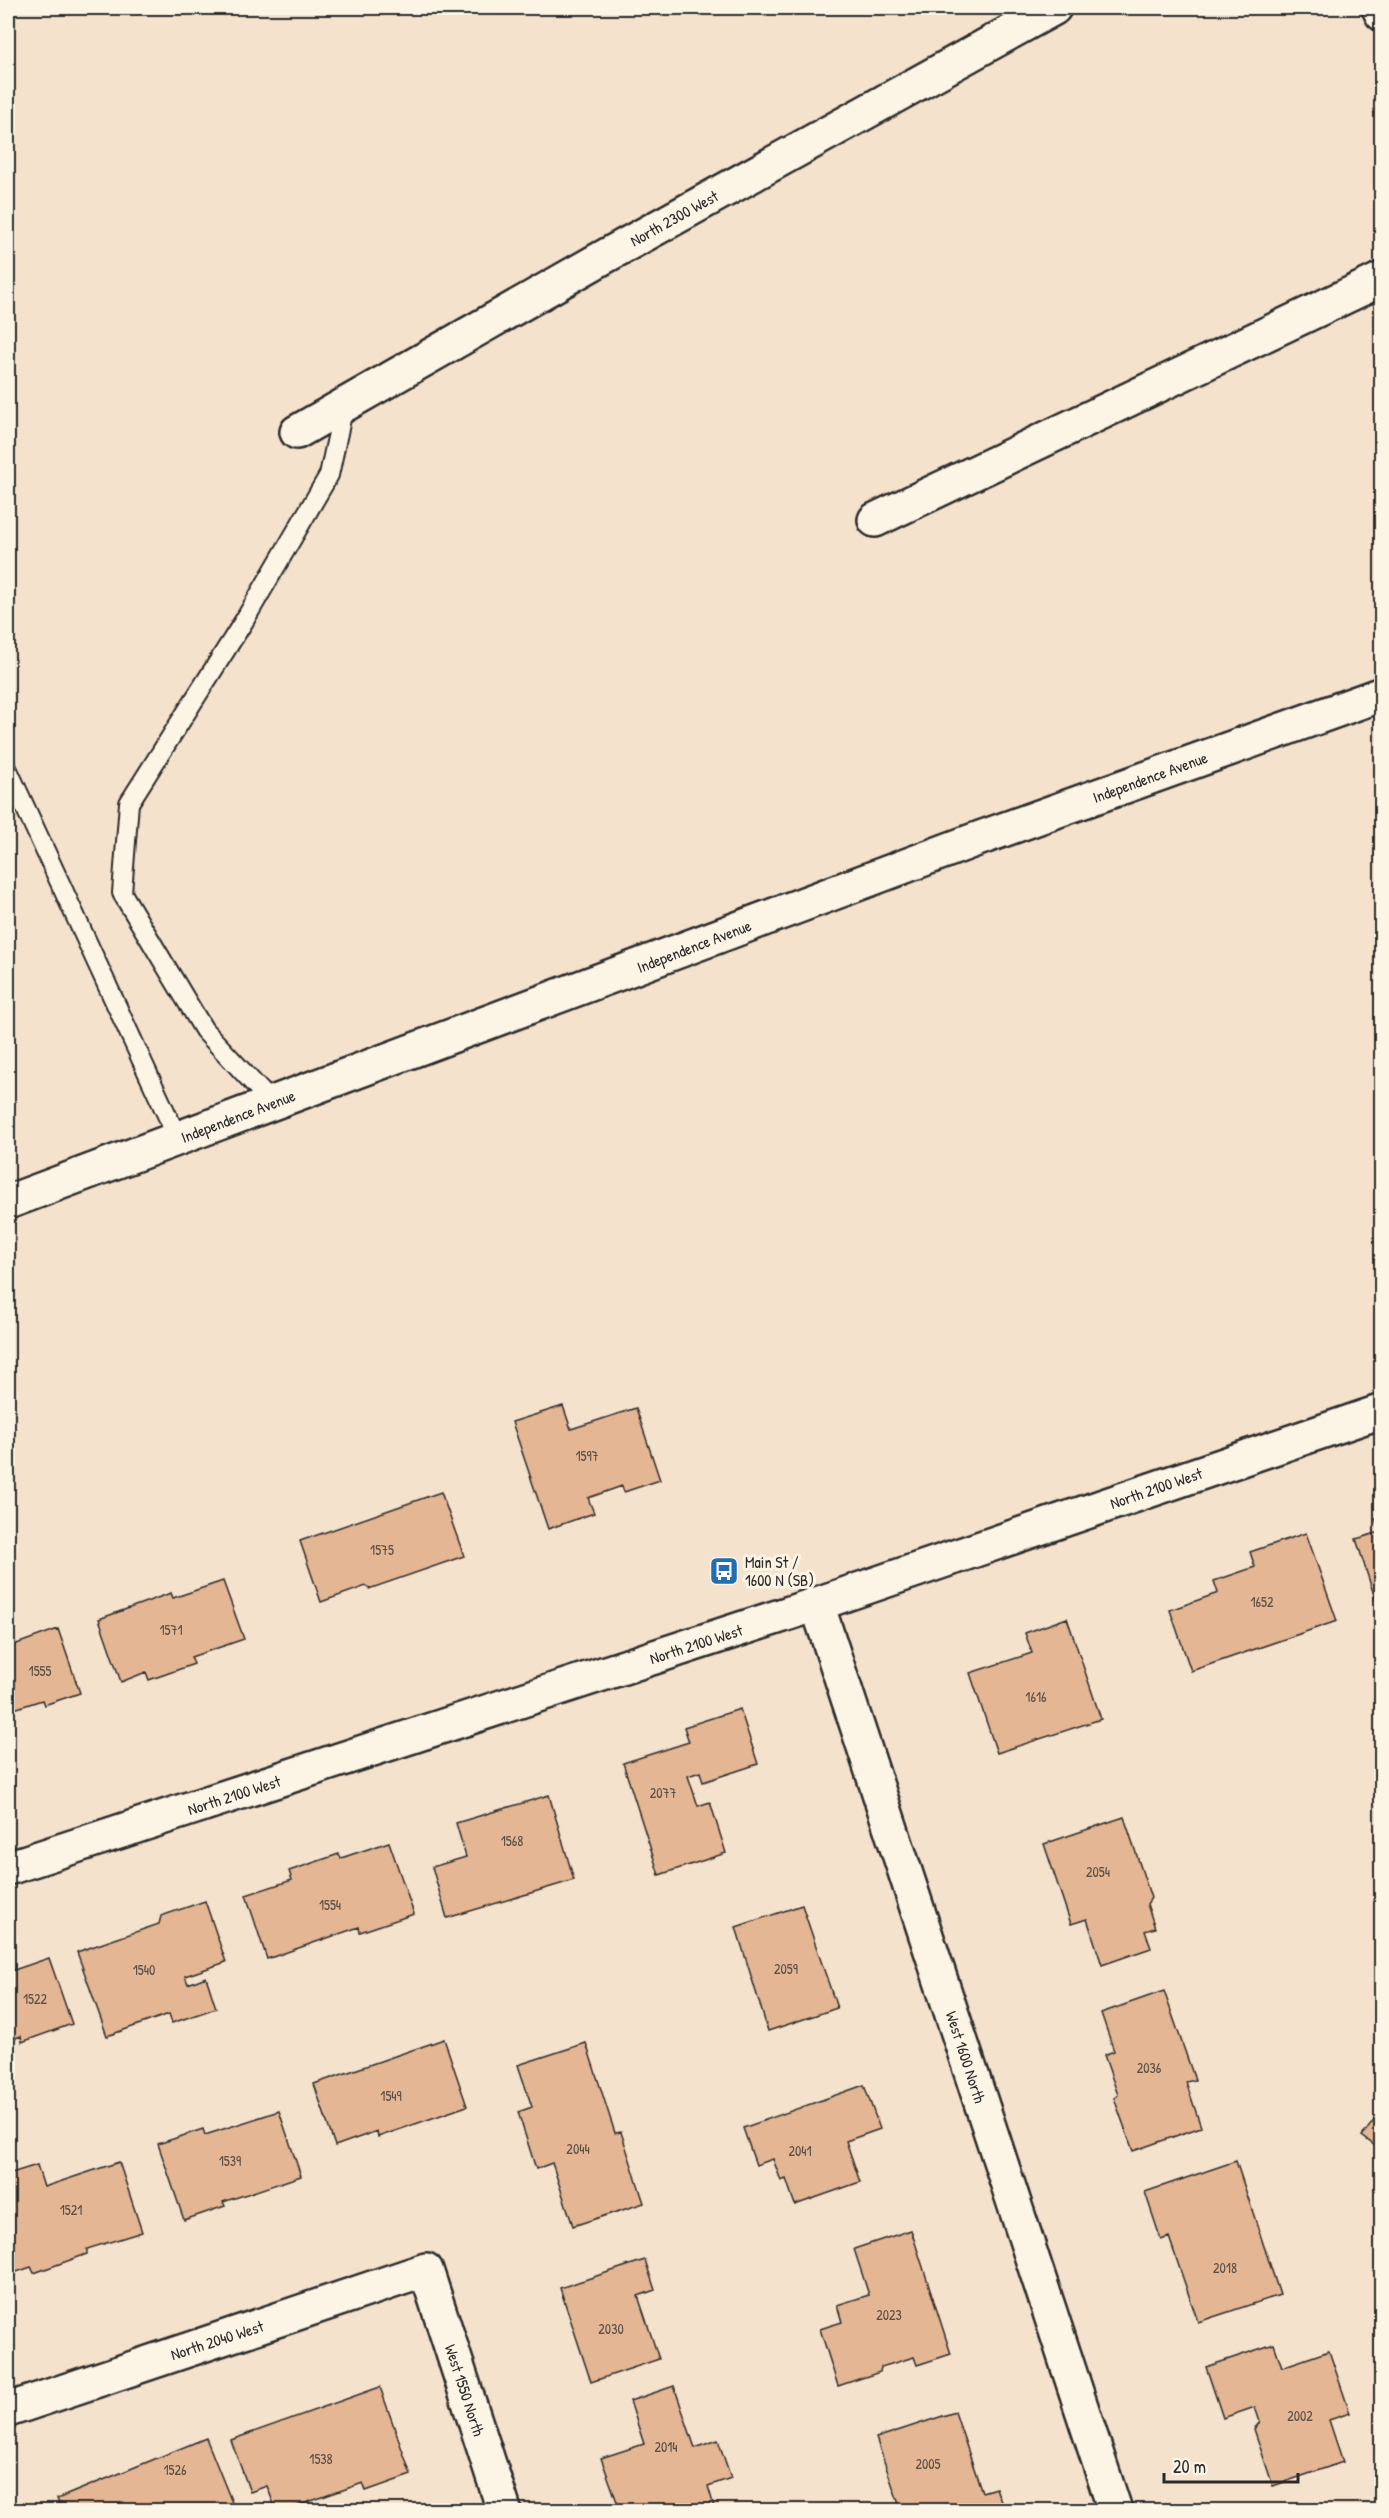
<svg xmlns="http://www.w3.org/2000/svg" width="1389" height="2518" font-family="'Patrick Hand',sans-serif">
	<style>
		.building { fill: #e4b694; stroke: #2b2b2b; stroke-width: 1.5 }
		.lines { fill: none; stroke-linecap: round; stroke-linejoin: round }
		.lane-casing { stroke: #2b2b2b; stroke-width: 22 }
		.street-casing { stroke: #2b2b2b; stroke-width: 38 }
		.secondary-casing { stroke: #2b2b2b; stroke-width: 38 }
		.lane { stroke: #fcf5e5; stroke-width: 18 }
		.street { stroke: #fcf5e5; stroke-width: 33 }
		.secondary { stroke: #fcf5e5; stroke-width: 33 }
		.labels { text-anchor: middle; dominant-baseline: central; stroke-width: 6; stroke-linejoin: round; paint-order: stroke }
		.number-label { font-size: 14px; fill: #594e45 }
		.street-label { font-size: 16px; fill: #2b2b2b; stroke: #fcf5e5 }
		.poi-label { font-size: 16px; fill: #2b2b2b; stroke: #fcf5e5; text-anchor: start }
	</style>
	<rect width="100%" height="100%" fill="#f5e2cd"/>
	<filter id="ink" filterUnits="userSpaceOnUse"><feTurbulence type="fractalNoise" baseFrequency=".0167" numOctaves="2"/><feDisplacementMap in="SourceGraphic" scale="12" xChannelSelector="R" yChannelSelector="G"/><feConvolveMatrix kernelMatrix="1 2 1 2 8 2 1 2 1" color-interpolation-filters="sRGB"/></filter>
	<g filter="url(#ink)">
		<path class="building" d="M563,1406L571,1429L636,1408L660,1480L624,1492L622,1486L588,1498L594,1513L548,1529L512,1422Z
			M441,1492L464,1556L369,1589L366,1586L321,1602L300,1541Z
			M1382,1516V1620L1356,1539L1380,1532L1375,1518Z
			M1306,1533L1337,1621L1191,1671L1170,1610L1218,1593L1214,1581L1255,1567L1250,1552Z
			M223,1581L244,1639L191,1657L194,1664L149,1680L146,1672L121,1682L99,1619L171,1593L173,1598Z
			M1067,1618L1101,1719L997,1753L970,1673L1032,1653L1025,1633Z
			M58,1629L80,1693L44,1705L42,1700L8,1711V1647Z
			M740,1709L758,1764L703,1782L700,1772L688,1776L698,1806L710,1802L726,1853L659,1875L623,1763L689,1742L684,1727Z
			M549,1795L574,1880L447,1918L432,1867L466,1857L456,1823Z
			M1124,1817L1151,1898L1147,1904L1155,1928L1145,1931L1151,1948L1102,1965L1087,1919L1071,1924L1044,1844Z
			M389,1842L414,1914L360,1932L359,1927L267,1959L246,1895L292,1880L289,1871L339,1854L341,1858Z
			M205,1901L226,1962L185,1976L188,1984L206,1977L216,2008L172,2023L169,2014L107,2036L77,1952L159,1924L161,1916Z
			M802,1905L837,2008L768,2031L736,1927Z
			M49,1958L72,2024L22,2042L21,2036L8,2041V1972Z
			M1164,1991L1195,2080L1186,2082L1201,2127L1133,2151L1114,2098L1118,2095L1104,2055L1114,2051L1101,2013Z
			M444,2039L467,2106L378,2137L377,2131L335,2146L314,2084Z
			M586,2043L615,2133L621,2132L644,2203L573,2226L552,2163L536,2169L518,2112L532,2107L518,2065Z
			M864,2085L880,2129L846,2141L860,2182L795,2205L786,2179L781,2181L773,2159L756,2165L743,2128Z
			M1382,2110V2151L1362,2136Z
			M279,2111L301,2176L223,2202L225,2206L184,2220L158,2144L203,2129L205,2135Z
			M1236,2161L1280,2295L1198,2322L1169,2237L1161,2240L1145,2192Z
			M119,2162L142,2232L87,2249V2254L34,2273L31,2267L8,2275V2174L37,2165L44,2187Z
			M911,2230L951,2354L917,2365L914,2357L881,2367L880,2372L838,2386L820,2329L842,2322L837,2305L869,2295L854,2249Z
			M645,2260L655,2290L638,2296L659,2359L591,2382L560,2288Z
			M1274,2344L1282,2367L1329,2351L1350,2413L1329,2420L1343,2462L1273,2486L1254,2429L1260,2422L1255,2407L1223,2418L1206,2367Z
			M674,2386L695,2448L718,2440L731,2478L708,2486L715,2510H620L601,2458L644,2444L630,2401Z
			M380,2387L411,2475L366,2491L363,2483L285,2510H276L267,2486L250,2492L231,2440Z
			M955,2412L982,2492L996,2488L1004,2510H901L876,2438Z
			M206,2438L235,2510H62L57,2499Z"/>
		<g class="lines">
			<g class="lane-casing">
				<path id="lane" d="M8,770L178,1139
					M272,1103L204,1030L122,893L129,803L244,621L329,475L344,405"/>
			</g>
			<g class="street-casing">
				<path id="street" d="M297,432L602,258L1054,8
					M875,520L1382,279
					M8,1202L972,841L1382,694
					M817,1604L1115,2510
					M8,2410L426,2270L504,2510"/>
			</g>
			<g class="secondary-casing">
				<path id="secondary" d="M1379,8L1382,14
					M8,1868L817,1604L1382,1411"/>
			</g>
			<use href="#lane" class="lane"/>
			<use href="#street" class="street"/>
			<use href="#secondary" class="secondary"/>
		</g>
	</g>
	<defs>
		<g id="bus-square" transform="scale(1.5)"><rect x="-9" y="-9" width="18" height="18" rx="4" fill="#1f6fb2" stroke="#fcf5e5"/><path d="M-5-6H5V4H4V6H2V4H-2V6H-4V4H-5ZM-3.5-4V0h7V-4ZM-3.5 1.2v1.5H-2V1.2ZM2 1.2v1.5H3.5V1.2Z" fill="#fff"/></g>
	</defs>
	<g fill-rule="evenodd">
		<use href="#bus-square" x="724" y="1571"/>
	</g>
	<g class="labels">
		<g class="number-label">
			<text x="587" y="1455">1597</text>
			<text x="382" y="1549">1575</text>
			<text x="1262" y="1601">1652</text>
			<text x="171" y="1629">1571</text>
			<text x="40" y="1670">1555</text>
			<text x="1036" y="1696">1616</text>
			<text x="663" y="1792">2077</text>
			<text x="512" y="1840">1568</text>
			<text x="1098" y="1871">2054</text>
			<text x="330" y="1904">1554</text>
			<text x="786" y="1968">2059</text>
			<text x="144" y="1969">1540</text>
			<text x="35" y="1998">1522</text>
			<text x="1149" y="2067">2036</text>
			<text x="391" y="2095">1549</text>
			<text x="578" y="2148">2044</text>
			<text x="800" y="2150">2041</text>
			<text x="230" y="2160">1539</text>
			<text x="71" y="2209">1521</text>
			<text x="1225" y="2267">2018</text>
			<text x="889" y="2314">2023</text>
			<text x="611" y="2328">2030</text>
			<text x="1300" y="2415">2002</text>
			<text x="666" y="2446">2014</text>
			<text x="321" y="2458">1538</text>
			<text x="928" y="2463">2005</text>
			<text x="175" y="2469">1526</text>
		</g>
		<g class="street-label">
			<text transform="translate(674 218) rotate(-29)">North 2300 West</text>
			<text transform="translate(1150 777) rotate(-20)">Independence Avenue</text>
			<text transform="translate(694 946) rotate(-21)">Independence Avenue</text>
			<text transform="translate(238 1116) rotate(-21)">Independence Avenue</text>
			<text transform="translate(1156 1488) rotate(-19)">North 2100 West</text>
			<text transform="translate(696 1644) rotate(-18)">North 2100 West</text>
			<text transform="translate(234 1795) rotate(-18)">North 2100 West</text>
			<text transform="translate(966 2057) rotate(72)">West 1600 North</text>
			<text transform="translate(217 2340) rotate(-18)">North 2040 West</text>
			<text transform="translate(465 2390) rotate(72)">West 1550 North</text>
		</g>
		<g class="poi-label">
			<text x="745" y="1562">Main St /<tspan x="745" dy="18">1600 N (SB)</tspan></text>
		</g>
	</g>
	<rect width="1389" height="2518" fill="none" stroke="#fcf5e5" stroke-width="30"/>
	<rect x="15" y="15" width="1359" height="2488" fill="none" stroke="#2b2b2b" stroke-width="2" filter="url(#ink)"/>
	<path d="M1164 2473v9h134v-9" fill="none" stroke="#2b2b2b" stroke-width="3"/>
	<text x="1173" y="2473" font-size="18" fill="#2b2b2b" stroke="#fcf5e5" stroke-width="4.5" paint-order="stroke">20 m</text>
</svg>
